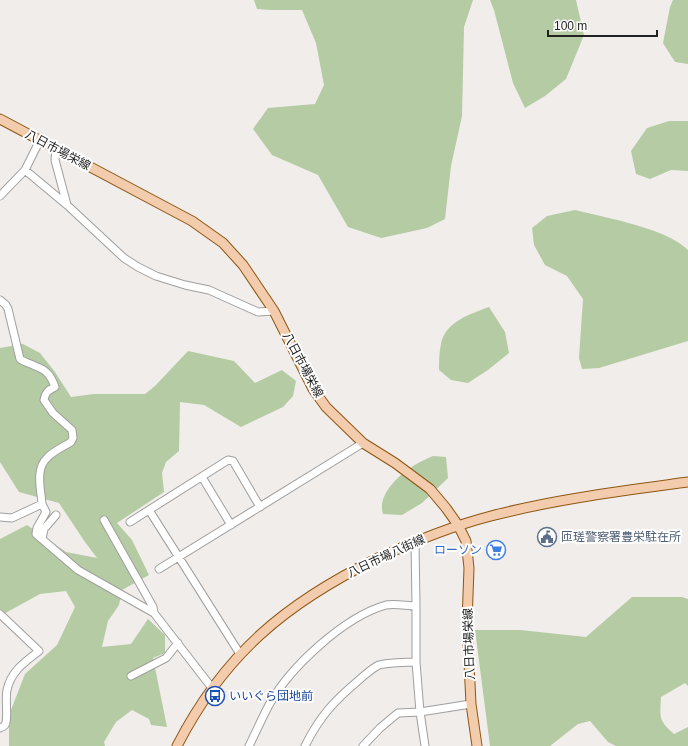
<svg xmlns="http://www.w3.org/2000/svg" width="688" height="746" font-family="Helvetica,'Noto Sans JP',sans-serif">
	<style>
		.forest { fill: #b4cba3 }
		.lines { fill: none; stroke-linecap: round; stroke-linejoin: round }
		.minor-casing { stroke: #9f9f9f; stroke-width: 9 }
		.major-casing { stroke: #8d5612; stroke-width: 11 }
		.minor { stroke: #fff; stroke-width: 7 }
		.major { stroke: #f2ccad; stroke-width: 9 }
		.labels { text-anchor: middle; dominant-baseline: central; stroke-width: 4; stroke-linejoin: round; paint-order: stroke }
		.street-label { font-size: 12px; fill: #222; stroke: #fff }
		.service-label { font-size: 12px; fill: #4e5e75; stroke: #fff; text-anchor: start }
		.shop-label { font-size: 12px; fill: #366cbe; stroke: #fff; text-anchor: end }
		.transit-label { font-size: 12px; fill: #164399; stroke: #fff; text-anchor: start }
	</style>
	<rect width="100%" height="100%" fill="#f1edea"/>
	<path class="forest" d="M254,0H473L464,27L462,116L451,166L445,219L427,228L381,238L348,227L318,175L272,155L253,129L268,108L315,104L324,85L316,43L302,10H270L257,9Z
		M490,0H576L584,35L566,79L545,96L525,108L513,83L494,10Z
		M673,0H688V64L675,62L663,43L670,7Z
		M669,121H688V171L671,170L650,179L636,174L631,151L647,128Z
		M575,210C606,218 666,228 688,250V341L599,368L582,369L579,358L583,299L567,276L545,265L534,245L532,228L547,216Z
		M489,307L505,332L509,353L488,370L468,383L451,380L439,370C439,362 439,353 441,344C445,322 470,314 489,307Z
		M23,344L40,353L55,372L71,397L94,394H145L155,386L188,351L234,361L255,383L282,370L296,381L293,396L283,407L241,427L204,405L180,402L179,451L166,462L162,473L164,492L117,523L132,540L149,575L122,590L119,605L108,621L102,647L131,644L148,619L165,635V653L153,658L167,727L151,725L149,719L132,710L116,722L104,742L105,746H9V715L25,674L57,645L75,607L66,591L40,594L0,616V539L27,525L66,552L97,558L85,542L59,503L19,492L0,462V348Z
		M433,456L446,457L448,478L422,503L402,515L383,514C377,495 398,476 413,466C419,462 426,459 433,456Z
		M632,597H682L688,599V686L685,683L661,697C660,717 658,720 674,734L688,727V746H616L608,742L590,721L578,724L550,746H490L475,630H520L586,637Z"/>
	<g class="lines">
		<g class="minor-casing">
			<path id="minor" d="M56,149L55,160L67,205
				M25,170L67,205L124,258L138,267L156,276L185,285L209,290L258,312L274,311
				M0,196L25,170L40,140
				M0,300L6,305L8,309L20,359C25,363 30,363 35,366C47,370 51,376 55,387C48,390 45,393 44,400L53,413L72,430L73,438L71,442C63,447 53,451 47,458C35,469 41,490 42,504
				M202,477L231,525
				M149,510L240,654
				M0,517L12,518L42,504L46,512L37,528L36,534L78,570L154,613L212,688
				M104,520L153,607L154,613
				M130,522L228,460L233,461L260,507
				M42,539L44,529L56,515
				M415,541L416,606V662L420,712L425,746
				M159,569L363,443
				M0,614L39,651C25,662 11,671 7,690C5,700 8,714 6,722C6,725 3,727 0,728
				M131,676L166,658L178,643
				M249,746C256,732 262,718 269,705C290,667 344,617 386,605C395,603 407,606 416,606
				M305,746C320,716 334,701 359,680C365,675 372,668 379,665C386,663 407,662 416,662
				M363,746L380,728L398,713L420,712L471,704"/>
		</g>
		<g class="major-casing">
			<path id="major" d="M0,119L192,221L223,243L243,265L274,311L313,389L326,407L363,443L395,463L430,489L446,508L458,525L466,541L469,568L467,622L471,704L477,746
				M177,746C224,654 286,603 378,558C415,541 452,526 491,516C556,499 622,491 688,482"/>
		</g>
		<use href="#minor" class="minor"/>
		<use href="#major" class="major"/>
	</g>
	<defs>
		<g id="civic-ring" transform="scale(1)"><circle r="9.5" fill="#fff" stroke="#5c6f8a" stroke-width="1.5"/><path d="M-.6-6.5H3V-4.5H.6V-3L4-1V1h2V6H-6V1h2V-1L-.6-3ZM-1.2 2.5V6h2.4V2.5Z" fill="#5c6f8a"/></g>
		<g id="supermarket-ring" transform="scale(1)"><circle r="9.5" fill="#fff" stroke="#3f7fe0" stroke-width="1.5"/><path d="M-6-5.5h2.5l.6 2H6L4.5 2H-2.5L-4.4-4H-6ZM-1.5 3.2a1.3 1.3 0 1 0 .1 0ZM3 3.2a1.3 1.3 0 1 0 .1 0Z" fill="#3f7fe0"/></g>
		<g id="bus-ring" transform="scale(1)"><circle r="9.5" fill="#fff" stroke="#1a4fb4" stroke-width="1.5"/><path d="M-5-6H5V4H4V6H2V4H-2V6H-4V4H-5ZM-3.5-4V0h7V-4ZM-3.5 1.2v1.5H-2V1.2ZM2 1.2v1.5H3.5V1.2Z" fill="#1a4fb4"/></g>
	</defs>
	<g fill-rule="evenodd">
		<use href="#civic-ring" x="547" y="537"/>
		<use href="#supermarket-ring" x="496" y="550"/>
		<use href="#bus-ring" x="215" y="696"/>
	</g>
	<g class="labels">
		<g class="street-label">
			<text transform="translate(58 150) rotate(28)">八日市場栄線</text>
			<text transform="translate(303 365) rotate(62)">八日市場栄線</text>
			<text transform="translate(386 556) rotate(-25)">八日市場八街線</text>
			<text transform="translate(469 644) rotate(-92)">八日市場栄線</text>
		</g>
		<g class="service-label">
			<text x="561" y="537">匝瑳警察署豊栄駐在所</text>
		</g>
		<g class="shop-label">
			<text x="482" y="550">ローソン</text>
		</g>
		<g class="transit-label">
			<text x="229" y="696">いいぐら団地前</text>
		</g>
	</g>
	<path d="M548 30v6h109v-6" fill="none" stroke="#222222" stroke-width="2"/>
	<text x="554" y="30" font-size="12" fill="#222222" stroke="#ffffff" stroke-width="3" paint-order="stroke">100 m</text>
</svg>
